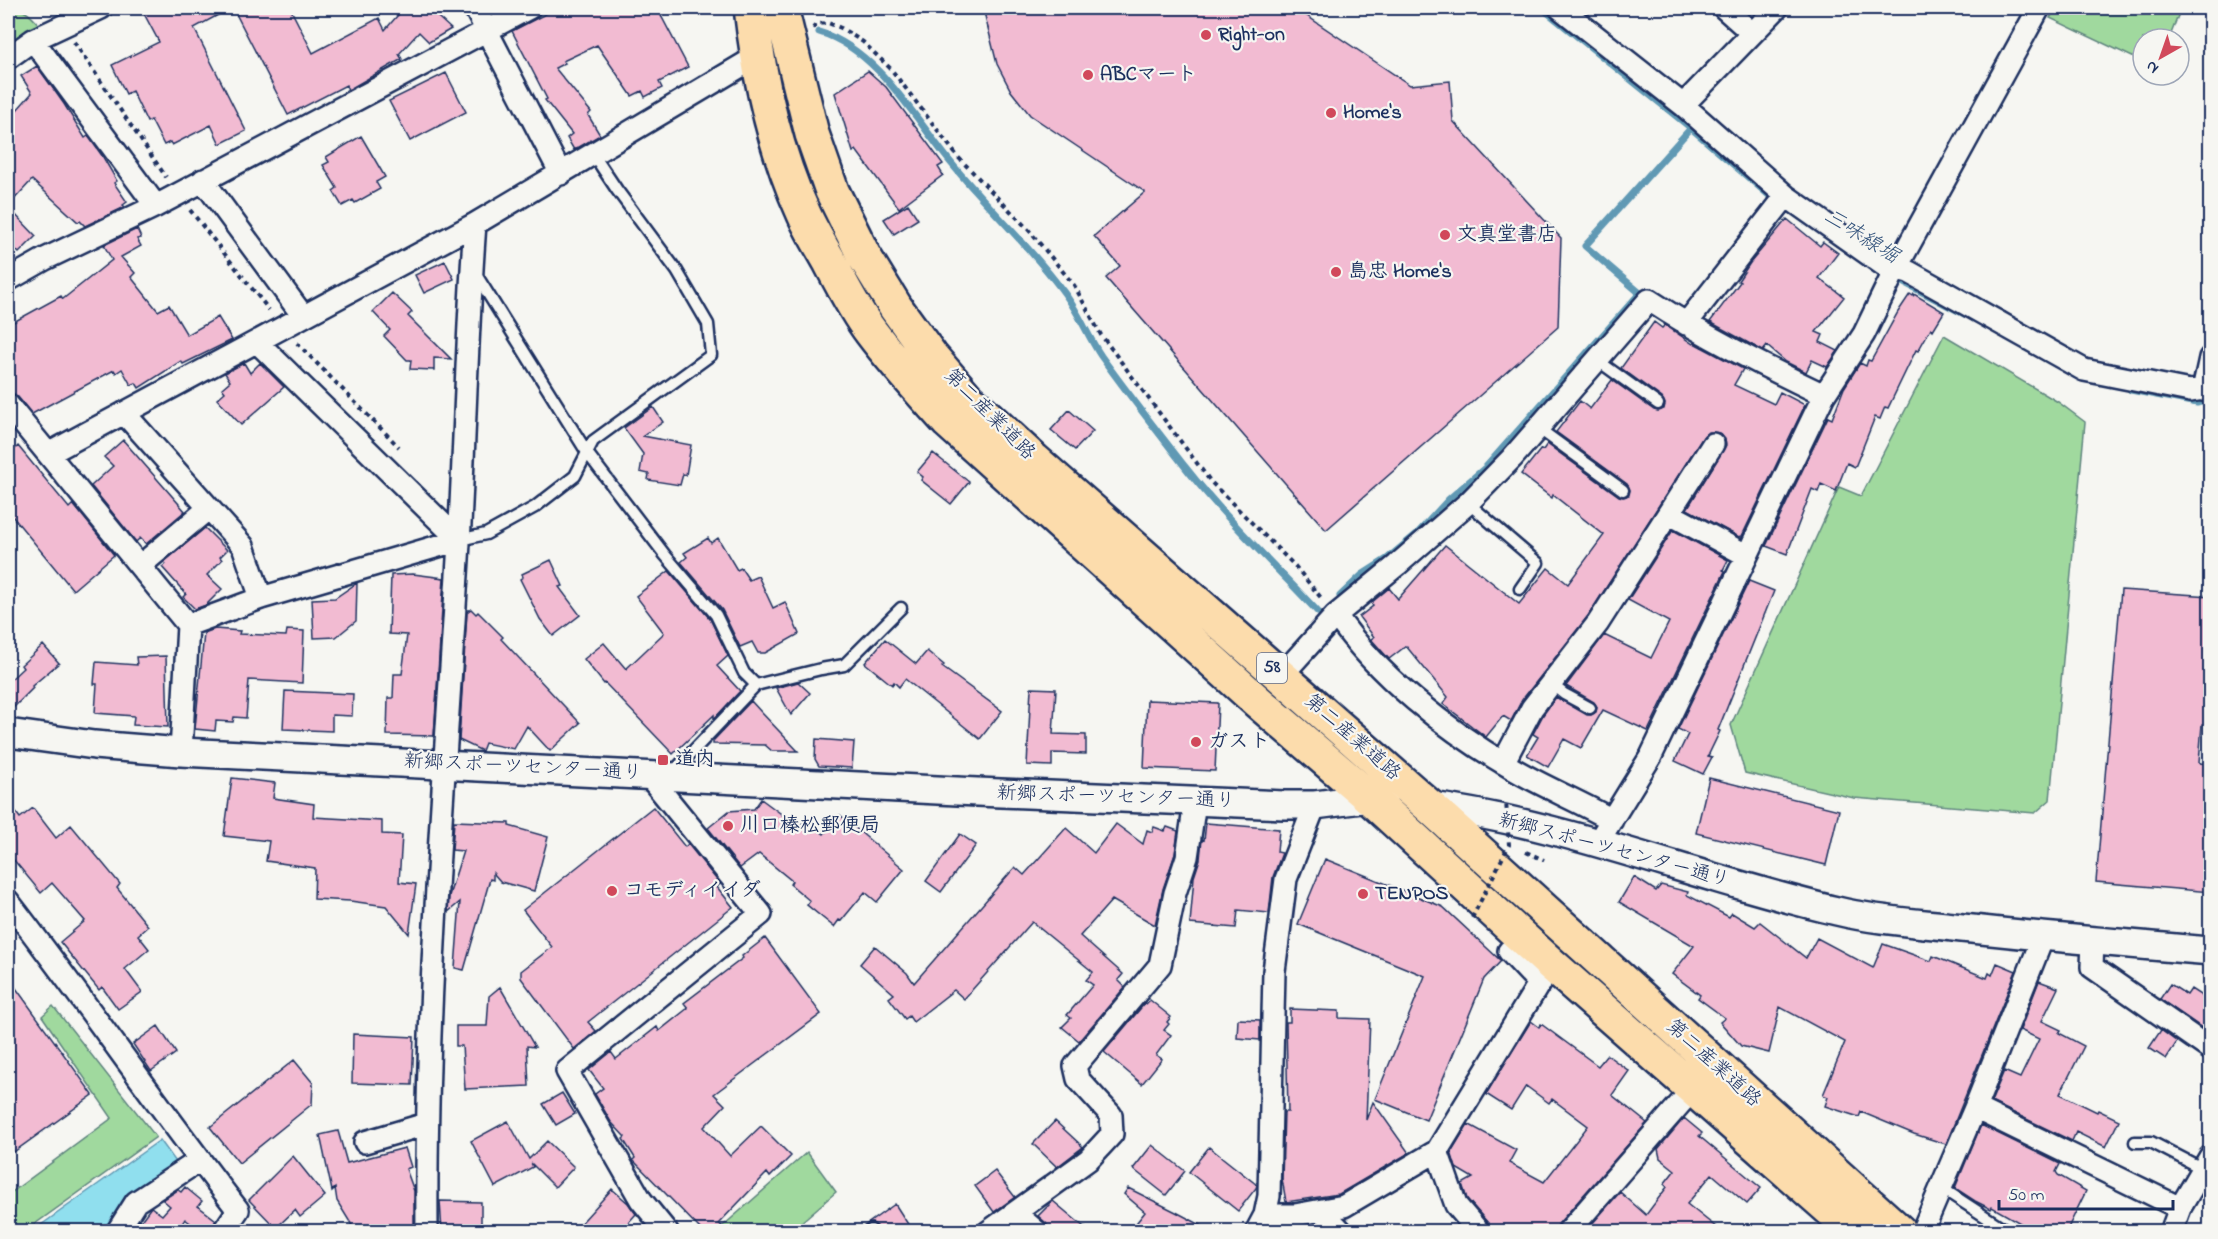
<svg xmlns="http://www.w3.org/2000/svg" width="2218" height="1239" font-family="'Indie Flower','Klee One',sans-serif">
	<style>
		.green { fill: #a0d99e; stroke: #5e847e; stroke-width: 1.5 }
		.water { fill: #90dfee; stroke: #6199b4; stroke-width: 1.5 }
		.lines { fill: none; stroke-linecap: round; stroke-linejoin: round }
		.stream { stroke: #6199b4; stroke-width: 7 }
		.building { fill: #f2bbd2; stroke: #1b2f5e; stroke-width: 1.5 }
		.service-casing { stroke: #1b2f5e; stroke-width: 15 }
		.minor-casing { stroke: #1b2f5e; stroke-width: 26 }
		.tertiary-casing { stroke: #1b2f5e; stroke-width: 32 }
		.primary-casing { stroke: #1b2f5e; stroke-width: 38 }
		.path { stroke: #1b2f5e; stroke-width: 4; stroke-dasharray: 4.5 4.5; stroke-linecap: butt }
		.service { stroke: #f6f6f2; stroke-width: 10 }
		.minor { stroke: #f6f6f2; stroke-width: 21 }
		.tertiary { stroke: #f6f6f2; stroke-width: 27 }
		.primary { stroke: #fcdcac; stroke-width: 33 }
		.path-bridge { stroke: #1b2f5e; stroke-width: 4; stroke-dasharray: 4.5 4.5; stroke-linecap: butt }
		.poi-dot { fill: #d1495b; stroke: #f6f6f2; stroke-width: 2 }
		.labels { text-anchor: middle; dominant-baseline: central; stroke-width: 4.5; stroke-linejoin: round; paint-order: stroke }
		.shield { fill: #f6f6f2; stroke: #5d6b8a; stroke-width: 1.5 }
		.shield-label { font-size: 18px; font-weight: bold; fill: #1b2f5e }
		.poi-label { font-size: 20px; font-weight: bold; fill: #1b2f5e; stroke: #f6f6f2; text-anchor: start }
		.street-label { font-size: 20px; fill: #1b2f5e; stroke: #f6f6f2 }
		.water-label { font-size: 21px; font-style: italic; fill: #32527b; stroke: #f6f6f2 }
	</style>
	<rect width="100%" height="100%" fill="#f6f6f2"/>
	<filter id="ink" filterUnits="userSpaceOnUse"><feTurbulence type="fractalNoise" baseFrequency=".0167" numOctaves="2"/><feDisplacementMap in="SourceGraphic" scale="12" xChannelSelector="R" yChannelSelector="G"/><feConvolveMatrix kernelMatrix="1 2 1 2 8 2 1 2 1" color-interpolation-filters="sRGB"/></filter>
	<g filter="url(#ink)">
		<path class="green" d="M8,8C24,8 30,14 40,26L8,44Z
			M2056,8H2181L2169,39H2143V62L2050,18Z
			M1944,335L2058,402L2085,422L2050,800L2035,813L1854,798L1745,773L1731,725L1839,487L1861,496Z
			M53,1006L156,1137L25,1231H8V1195L112,1118L42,1016Z
			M807,1152L836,1192L799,1224L804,1231L716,1232Z"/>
		<path class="water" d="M160,1140L176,1162L139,1188L110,1231L34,1230Z"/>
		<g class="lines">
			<path class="stream" d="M1542,8L1691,128L1777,202
				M819,32C877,49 915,119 952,164C987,207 1029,245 1062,290C1078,310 1087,335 1101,356C1128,394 1158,432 1186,468C1226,519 1274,565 1318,612
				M1897,279L1964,314
				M2131,390L2197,403L2210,400
				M1340,596L1362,575L1387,559L1417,534L1448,500L1485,468L1640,293L1585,246L1691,128"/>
		</g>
		<path class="building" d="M141,8H231L194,28L246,131L220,144L211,125L172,145L170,142L164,145L151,120L147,122L132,91L126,94L112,65L159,42Z
			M233,8H290L313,53L379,18L385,30L404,8H428L451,29L429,42L419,32L399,54L402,59L348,90L346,85L288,115Z
			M557,8H657L688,67L659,82L662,88L645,97L642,91L632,96L597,45L563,61L565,63L555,68L591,112L588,115L600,135L574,150L567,138L572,134L545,100L547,99L512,31Z
			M983,8H1295L1410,85L1450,81L1453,121L1561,238L1558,327L1326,530L1106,278L1120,266L1094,236L1145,192L1030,115L1011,91L997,64Z
			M37,66L64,104L85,138L88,136L103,157L117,181L114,183L127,202L123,205L125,207L85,226L80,221L78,222L32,180L8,206V120L32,93L21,76Z
			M868,71L886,87L943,164L938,167L943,175L899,208L856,150L853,152L835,93Z
			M446,73L466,112L410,141L389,101Z
			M361,136L385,177L376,182L380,189L355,203L353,200L342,206L333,191L337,188L323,165L329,162L326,157Z
			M908,204L918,219L894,234L884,219Z
			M8,207L36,236L19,253L8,242Z
			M1787,219L1820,246L1823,242L1838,253L1819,278L1844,297L1816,332L1823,335L1820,342L1838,351L1827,367L1812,360L1806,372L1786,362L1767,346L1763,351L1710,322L1740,282L1738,281L1750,263Z
			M137,229L141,238L137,239L141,246L121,257L135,273L131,277L158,311L169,305L187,335L218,317L232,340L183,364L181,361L139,388L136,383L131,385L122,369L116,373L114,370L32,414L18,397L8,389V325L61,296L63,299L112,260L104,245Z
			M445,261L454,279L424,293L415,275Z
			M392,293L412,312L408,316L451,359L434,358V370L410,369L411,360H407L384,336L390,330L373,312Z
			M1910,294L1913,296L1914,294L1944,312L1933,330L1931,328L1918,351L1916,350L1888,408L1885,407L1880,419L1875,417L1855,467L1847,463L1836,491L1821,484L1818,492L1812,489L1787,554L1766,546L1828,417L1832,419L1844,388L1860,363L1866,366L1868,360L1871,361L1898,312Z
			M1654,322L1662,328L1665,325L1693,344L1694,343L1743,369L1734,385L1774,404L1780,392L1805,405L1742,536L1739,537L1687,509L1726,445L1725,439L1719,433L1708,432L1703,437L1588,616L1522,700L1511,721L1503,716L1486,737L1443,704L1448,697L1406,646L1389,659L1371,639L1374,637L1359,617L1373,606L1371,603L1389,588L1398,599L1445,545L1519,604L1548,568L1568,584L1604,535L1553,495L1552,498L1521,474L1541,449L1543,450L1547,444L1619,496L1623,497L1629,495L1630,490L1627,484L1556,432L1580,401L1590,409L1612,380L1654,410L1658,411L1664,409L1665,404L1662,398L1621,368Z
			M244,363L250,373L260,363L284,387L241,425L217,399L225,392L222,388L230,381L225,373Z
			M653,407L663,422L643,436L691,445L686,475L683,474L680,485L648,480L649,474L640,472L643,454L624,428Z
			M1069,410L1093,431L1075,450L1051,430Z
			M123,440L185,511L146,544L140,538L136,542L91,486L113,466L104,457Z
			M18,446L69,508L73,504L114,555L73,590L8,511V455Z
			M933,453L969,482L951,504L921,480L923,477L917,472Z
			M205,528L227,550L220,557L222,560L207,575L222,589L206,605L195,609L183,597L186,594L162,567L166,564L164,562Z
			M1673,530L1728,560L1723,570L1725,571L1648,731L1603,710L1581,748L1564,739L1548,767L1527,755L1538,737L1533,734L1543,715L1556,697L1587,715H1591L1596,712L1597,707L1594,702L1566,686L1604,635L1651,658L1669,622L1628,600Z
			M708,538L711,543L718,538L737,570L741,568L749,580L758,576L773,608L785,602L799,634L765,653H758L752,642L740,647L722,610L681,562L687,557L684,553Z
			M551,560L563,586L559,587L580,615L553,636L540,619L520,579L523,577L522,574Z
			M669,571L710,619L728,656L717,666L740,691L714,719V715L673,754L605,683L604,684L584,659L604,643L626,669L664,633L636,596Z
			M413,574L444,578L434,736L387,735L388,698H393L394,674H402L407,635L389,634L391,575Z
			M1749,581L1774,591L1718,730L1720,731L1708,756L1712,757L1703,774L1675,761L1688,734L1678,729Z
			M357,583L356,621L336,637L314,638L312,599L335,598Z
			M2121,590L2211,596V725L2202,724L2199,763L2211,764V892L2096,882Z
			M471,609L476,614L478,612L503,637L501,639L580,723L550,751L527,726L514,749L485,743L482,751L459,740L467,612Z
			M215,629L240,631L239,634L286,636L287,630L304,631L302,683L249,680L246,718L234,717L233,722L216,721L215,731L195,729L204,633Z
			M885,639L916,664L927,651L944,665L942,667L1002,711L980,739L905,679L899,687L894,682L892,685L865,663Z
			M43,645L59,663L32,686L33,688L8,713V682L23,668L21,665Z
			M166,656L168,727L133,725L134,716L95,713L97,684H94L96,662L137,665L136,657Z
			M798,682L810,693L791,715L776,688Z
			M1031,688L1056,689L1053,734L1086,735V754L1052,753V766L1027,765Z
			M285,691L353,694L352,716L332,715V731L283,729Z
			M1147,700L1218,703L1215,771L1144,768Z
			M751,701L761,712L798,751H772L765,745L713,744V741Z
			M816,739L854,742L852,768L819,766L815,759Z
			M232,778L275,783L273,798L314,804L313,817L382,821V834L402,835L399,882L416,884L409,934L386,906L350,901L314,899L315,868L266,861L269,841L224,836Z
			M1709,778L1839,810L1826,865L1696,833Z
			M761,799L799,827L805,820L824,834L840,815L904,869L877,902L865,892L841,921L839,920L834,927L807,905L810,901L790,884L792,881L759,854L740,868L708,828L729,811L754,809Z
			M8,802L20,818L33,808L56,838L71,825L120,884L117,888L148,926L138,935L149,949L125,969L142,992L118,1009L102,987L99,990L60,942L85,921L52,883L41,893L8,853Z
			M653,807L685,847L688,844L720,884L717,887L733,907L588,1022L596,1031L574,1049L521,978V971L552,947L523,910Z
			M454,821L509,823V826L548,837L534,891L501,882L493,873V880L490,879L464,970L455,968L460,902L448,912L449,896L463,851L452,850Z
			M1206,823L1279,829L1277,852L1282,853L1273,877L1269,913L1238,910L1236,928L1190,924L1194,877L1200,859L1202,839L1204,840Z
			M1116,824L1143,844L1147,830L1152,832L1154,827L1165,831L1167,827L1178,831L1175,854L1163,889L1155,925L1112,900L1080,936L1123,974L1118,980L1125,987L1079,1041L1062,1027L1071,1018L1067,1015L1093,985L1086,980L1093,972L1032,922L964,999L954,990L913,1022L909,1016L905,1019L889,998L894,994L860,964L875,946L907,973L914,983L1015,867L1024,875L1066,828L1094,853Z
			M960,834L976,845L941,892L926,881Z
			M1325,859L1443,907L1501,961L1484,979L1426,1120L1375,1099L1425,976L1298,924Z
			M1634,877L1656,891L1661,885L1688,892L1687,895L1729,917L1732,913L1755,927L1760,922L1806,958L1817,938L1873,968L1883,944L1931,961L1933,956L1987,978L1989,973L1992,975L1997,963L2016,971L1946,1144L1914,1134L1861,1112L1859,1117L1825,1106L1828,1097L1823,1095L1845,1042L1780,1007L1769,1053L1741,1046L1720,1022L1725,1018L1698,998L1700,995L1672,974L1694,946L1619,902Z
			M765,938L821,1014L714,1094L725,1105L704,1127L730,1156L761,1126L791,1156L770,1177L767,1173L719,1223L727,1232H703L633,1160L635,1158L623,1139L625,1137L611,1122L595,1094L603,1088L589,1070L611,1052L616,1059L657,1027L659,1031L688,1008L684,1003L743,958L742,956Z
			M8,977L93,1095L8,1156Z
			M2039,981L2058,988L2042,1021L2061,1030L2059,1033L2084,1046L2060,1094L2097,1112L2098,1110L2119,1120L2106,1147L2076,1132L2072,1141L1991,1102L2004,1071L2020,1078L2039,1039L2020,1030Z
			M2170,984L2187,995L2191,989L2211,1002V1023L2205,1030L2160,999Z
			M500,987L535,1047L527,1046L529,1086L465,1089L462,1046H456V1026H487L489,996Z
			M1150,1000L1171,1017L1167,1022L1169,1024L1164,1030L1171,1035L1156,1055L1162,1059L1142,1084L1104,1052L1145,1003L1146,1004Z
			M1290,1009L1339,1011V1018L1370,1019L1366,1120L1373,1102L1409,1153L1339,1194L1286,1202L1282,1179L1284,1112H1288L1286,1022H1290Z
			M1238,1019L1260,1020V1040L1237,1038Z
			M1531,1021L1539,1027L1541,1024L1598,1066L1607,1055L1629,1071L1612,1095L1647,1123L1558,1224L1556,1232H1491L1489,1224L1467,1199L1462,1184L1473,1178L1456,1168L1451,1152L1468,1124L1516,1150L1509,1163L1544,1182L1588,1126L1552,1099L1549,1103L1526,1086L1511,1110L1486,1094Z
			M158,1026L176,1053L151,1071L133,1044Z
			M2161,1030L2177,1042L2166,1059L2149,1048Z
			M353,1034L414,1037L412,1085L352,1083Z
			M294,1060L313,1083L312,1104L239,1163L210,1127Z
			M562,1093L575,1114L556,1125L543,1104Z
			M1684,1118L1702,1133L1699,1136L1761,1188L1747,1204L1712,1174L1687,1204L1722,1232H1585L1620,1192L1646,1215L1667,1187L1664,1184L1675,1170L1660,1158L1658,1149Z
			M508,1121L529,1159L547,1141L574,1167L555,1187L531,1163L533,1167L495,1187L471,1141Z
			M1055,1121L1083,1147L1057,1167L1033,1144Z
			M1981,1125L2060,1164L2056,1172L2058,1175L2086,1191L2066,1232H2036L1992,1207L1991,1209L1975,1201L1955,1188Z
			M338,1131L347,1163L405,1148L411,1167L406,1169L414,1191V1226L400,1232H356L337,1201L335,1188L332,1191L320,1135Z
			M1152,1145L1185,1171L1166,1195L1133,1169Z
			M1209,1147L1257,1185L1256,1188L1238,1211L1189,1172Z
			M293,1156L325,1196L300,1217L295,1210L276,1228L249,1200Z
			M995,1171L1015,1197L994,1212L975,1186Z
			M185,1187L202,1201L198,1206L216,1220L210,1232H202L185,1219L179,1228L184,1232H149L151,1230L140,1222L151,1207L162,1215L170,1206L163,1200L178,1190L181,1192Z
			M1128,1188L1176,1212L1214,1232H1168L1162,1226L1157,1232H1129L1145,1212L1124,1194Z
			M612,1189L628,1203L636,1214L620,1232H573Z
			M440,1201L481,1202V1232H442Z
			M1053,1201L1090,1232L1049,1231L1046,1223L1038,1216Z
			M895,1204L913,1232H879L877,1226L872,1223L865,1226L864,1232H856Z"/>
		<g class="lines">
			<g class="service-casing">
				<path id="service" d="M475,273L588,454L665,555L716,615L744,673L756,685L671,774
					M1597,360L1658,404
					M1538,428L1623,490
					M1468,503L1538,563L1520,589
					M459,540L486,534L535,507L575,476L593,441L711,355L708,324L677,271L617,190L593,154
					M1550,683L1564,694L1590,708
					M756,685L821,669L844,665L901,608
					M2135,1142H2151L2203,1169
					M1940,1187L2009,1232
					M871,1230V1232"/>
			</g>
			<g class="minor-casing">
				<path id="minor" d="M475,8L561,174
					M1560,8L1683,105L1786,196L1885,266L1909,272L2084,370L2190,391L2210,388
					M1724,8L1752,33
					M33,40L156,206
					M8,58L33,40L101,8
					M1683,105L1777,8
					M203,180L303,316
					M8,280L45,259L156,206L529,8
					M1686,324L1786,196
					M2203,390L2210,358
					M8,405L188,625L181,752
					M124,413L243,546L261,598
					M48,454L475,224L756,57
					M1670,514L1746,555
					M140,566L209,508
					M1336,615C1377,676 1447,730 1510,767C1543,787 1579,801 1612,820
					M188,625L261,598L459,540L257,342
					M1281,676L1336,615L1397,565L1468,503L1512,458L1649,300C1705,337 1764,366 1824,395
					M1503,763L1532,708L1598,623L1713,444
					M648,775L761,914L567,1071L641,1200L667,1232
					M1598,842L1651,756L1824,395L1864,334L1893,274L2039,8
					M8,901C86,1002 159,1108 238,1210L223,1232
					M2093,941L2092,967L2210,1049
					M1509,951L1540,984
					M1975,1108L2180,1208
					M365,1142L426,1124
					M1322,1211L1342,1232
					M1015,1213L1037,1232
					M1265,1215H1295L1344,1206L1437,1151
					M117,1232L136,1202L200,1160
					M427,1232C425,1002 445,772 459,543C465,436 467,330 475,224
					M988,1232L1088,1160L1112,1134L1111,1115L1078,1079L1075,1066L1160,965L1175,893L1187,857L1195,802
					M1256,1232L1265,1215L1269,1196L1274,971L1286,879L1315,805
					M1479,1232L1456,1205L1437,1151L1551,964
					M1568,1232L1693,1089
					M1922,1232L1975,1108L2043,937
					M2171,1232L2180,1208L2210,1157"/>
			</g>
			<g class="tertiary-casing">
				<path id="tertiary" d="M8,733L94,745L181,752L977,792L1284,805H1315L1370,798L1383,800
					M1424,805C1566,823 1698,879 1837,911C1878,921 1921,923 1962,928C2045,937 2128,944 2210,951"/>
			</g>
			<g class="primary-casing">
				<path id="primary" d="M751,8C759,78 774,149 804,214C811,230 821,246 830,262C842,285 855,311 871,332C895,364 922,393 948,422L1257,701L1370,798L1551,964L1856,1232
					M781,8L812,134L832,191L864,256L896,308L931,356L967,398L1034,460L1429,806L1900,1232"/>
			</g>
			<path class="path" d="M813,28L817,24L828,23L841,28L863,42L891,69L958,157L1027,228L1074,285L1101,335L1211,482L1295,566L1322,599
				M74,42L166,177
				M190,210L269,310
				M297,343L399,447
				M1526,852L1544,860"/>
			<use href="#service" class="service"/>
			<use href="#minor" class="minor"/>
			<use href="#tertiary" class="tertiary"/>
			<use href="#primary" class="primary"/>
			<path class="path-bridge" d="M1472,918L1509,845L1506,801"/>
		</g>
	</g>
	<g class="poi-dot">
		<circle cx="1206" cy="35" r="6"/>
		<circle cx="1088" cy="75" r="6"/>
		<circle cx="1331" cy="113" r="6"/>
		<circle cx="1445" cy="235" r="6"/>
		<circle cx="1336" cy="272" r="6"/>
		<circle cx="1196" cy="742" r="6"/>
		<rect x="657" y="754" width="12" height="12" rx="3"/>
		<circle cx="728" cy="826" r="6"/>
		<circle cx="612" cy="891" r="6"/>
		<circle cx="1363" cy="894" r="6"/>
	</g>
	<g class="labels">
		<rect class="shield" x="1257" y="653" width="30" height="30" rx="4.5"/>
		<g class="shield-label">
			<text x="1272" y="668">58</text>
		</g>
		<g class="poi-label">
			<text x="1218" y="35">Right-on</text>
			<text x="1100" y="75">ABCマート</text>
			<text x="1343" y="113">Home's</text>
			<text x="1457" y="235">文真堂書店</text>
			<text x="1348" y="272">島忠 Home's</text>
			<text x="1208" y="742">ガスト</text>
			<text x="675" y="760">道内</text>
			<text x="740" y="826">川口榛松郵便局</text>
			<text x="624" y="891">コモディイイダ</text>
			<text x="1375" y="894">TENPOS</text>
		</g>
		<g class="street-label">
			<text transform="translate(989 415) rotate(45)">第二産業道路</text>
			<text transform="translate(1352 738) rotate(41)">第二産業道路</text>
			<text transform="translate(523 768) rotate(3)">新郷スポーツセンター通り</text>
			<text transform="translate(1116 798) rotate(2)">新郷スポーツセンター通り</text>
			<text transform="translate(1614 851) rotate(15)">新郷スポーツセンター通り</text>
			<text transform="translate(1713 1064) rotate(42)">第二産業道路</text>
		</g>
		<g class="water-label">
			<text transform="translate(1861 237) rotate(32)">三味線堀</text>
		</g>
	</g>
	<rect width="2218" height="1239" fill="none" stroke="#f6f6f2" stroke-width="30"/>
	<rect x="15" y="15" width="2188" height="1209" fill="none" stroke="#1b2f5e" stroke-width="2" filter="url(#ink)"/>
	<g transform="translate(2161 57) rotate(220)"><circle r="28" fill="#f6f6f2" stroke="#9ea6b7" stroke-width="1.5"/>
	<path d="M0-4.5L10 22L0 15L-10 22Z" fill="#d1495b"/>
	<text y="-9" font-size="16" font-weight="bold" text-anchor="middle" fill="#1b2f5e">N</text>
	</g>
	<path d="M1999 1200v9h174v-9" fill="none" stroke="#1b2f5e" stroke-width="3"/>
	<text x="2008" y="1200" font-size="18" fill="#1b2f5e" stroke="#f6f6f2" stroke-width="4.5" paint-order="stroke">50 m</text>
</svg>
